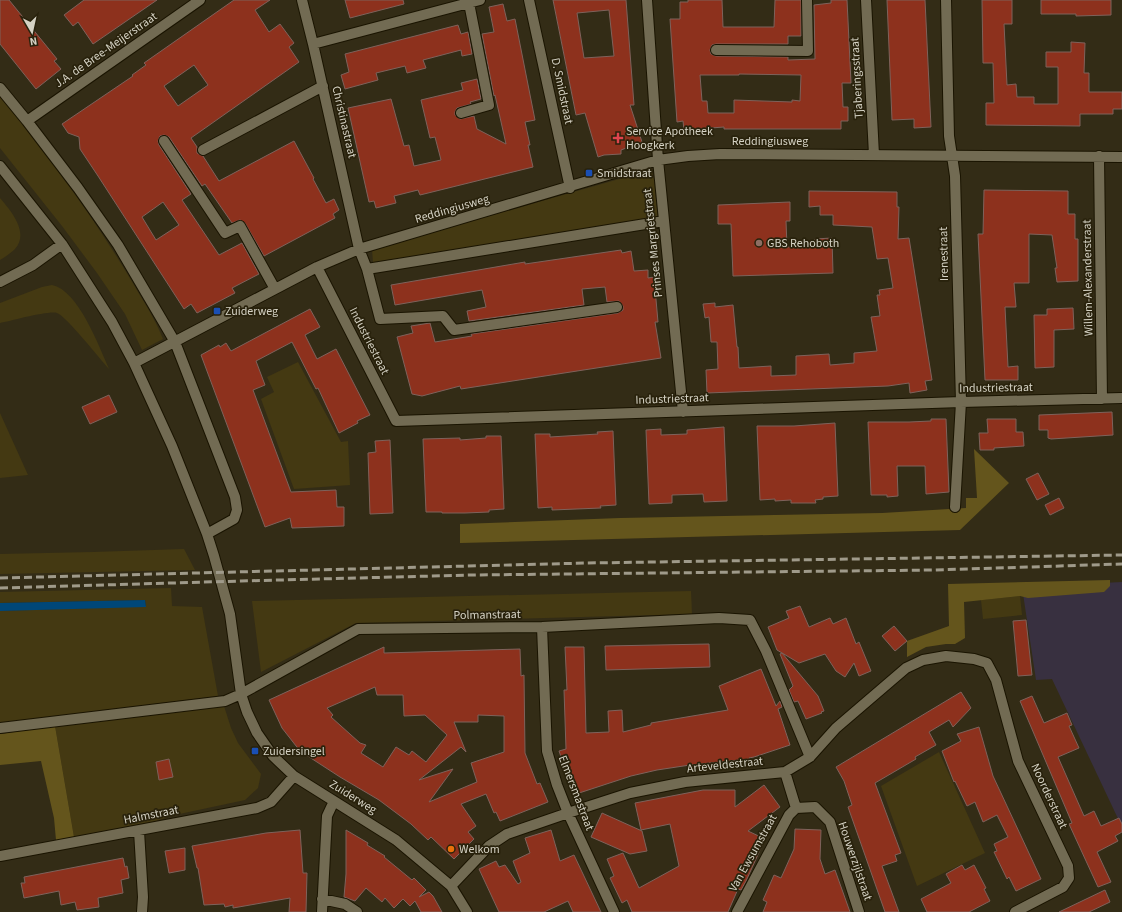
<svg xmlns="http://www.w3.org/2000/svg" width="1122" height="912" font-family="'Source Sans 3',sans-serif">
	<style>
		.industrial { fill: #383040 }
		.green { fill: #443912 }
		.forest { fill: #64551c }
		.water { fill: #004778 }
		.building { fill: #8d311d; stroke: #7e625b; fill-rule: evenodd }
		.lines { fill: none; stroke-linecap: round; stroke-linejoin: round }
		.minor-casing { stroke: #1a1401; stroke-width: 12 }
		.minor { stroke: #726b53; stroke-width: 10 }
		.rail { stroke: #9f9a8a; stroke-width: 3; stroke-dasharray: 8 4; stroke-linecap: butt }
		.health-dot { fill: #e0444e; stroke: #29220c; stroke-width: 1.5 }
		.transit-dot { fill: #1a4fb4; stroke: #29220c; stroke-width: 1.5 }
		.education-dot { fill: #8d6e63; stroke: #29220c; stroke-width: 1.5 }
		.food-dot { fill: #e8710a; stroke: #29220c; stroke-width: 1.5 }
		.labels { text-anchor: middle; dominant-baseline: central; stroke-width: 3.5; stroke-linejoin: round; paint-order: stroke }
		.street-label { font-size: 12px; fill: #d5d2c4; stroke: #29220c }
		.poi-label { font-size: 12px; fill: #d5d2c4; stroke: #29220c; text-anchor: start }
	</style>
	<rect width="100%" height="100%" fill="#332c16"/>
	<path class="industrial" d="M1122,582V827L1052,679L1036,680L1022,587Z"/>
	<path class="green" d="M0,96C46,153 90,212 128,275C140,296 154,316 163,339L142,350L125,314L97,273L62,226L0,148Z
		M651,170L654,179L658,218L640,223L373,263L372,249Z
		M0,198C10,210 30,232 15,249C11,253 5,257 0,260Z
		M52,285C78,290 99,346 109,369C100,359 66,316 57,313C50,310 10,321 0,323V303L42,287Z
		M298,362L341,442L348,441L350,485L294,489L261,399L274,392L267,377Z
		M0,413L28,475L0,478Z
		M184,549L195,570L0,574V554L93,552Z
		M171,588L172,606L202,607L218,696L0,723V611L146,606L145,600L0,603V592Z
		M691,591L692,614L356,623L261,672L252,601Z
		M1020,596L1022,615L983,619L981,600Z
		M224,706L231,728L238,743L261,774L258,788L245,800L170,816L153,822L74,837L55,726Z
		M939,752L985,853L917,886L881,786Z"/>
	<path class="forest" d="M974,449L1009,483L960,530L460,543V524L620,518L882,513L966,508V498H977Z
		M1110,580V586L1104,592L1028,598L1020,596L964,602L965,638L955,644H946L926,647L907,657V641L949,626L948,584Z
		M55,726L74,837L56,840L54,818L41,761L0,765V734Z"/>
	<path class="water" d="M145,600L146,607L0,611V603Z"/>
	<path class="building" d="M0,0H9L57,59L54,61L61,69L36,89L0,44Z
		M84,0H157L93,44L78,22L73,26L64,15Z
		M234,0H270L255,10L269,32L280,24L294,43L289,47L299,62L191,138L197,147V153L203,156L219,181L294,141L314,178L313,179L326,203L334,199L339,210L333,214L335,218L264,256L245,223L240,220L232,223L205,184L202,186L169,137L164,135L160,136L158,141L159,145L191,194L182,200L219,255L242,243L259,274L232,288L235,293L197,313L191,304L184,309L98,176L80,149L79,137L68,133L62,124L133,76L132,75L146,65L144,63ZM194,65L208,85L178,106L164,86ZM163,202L179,225L156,240L142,217Z
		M345,0H403L404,4L350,18Z
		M553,0H626L634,105H630L642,142L621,150V154L604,155L598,157L585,113L576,115ZM609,10L614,56L584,58L577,13Z
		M688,0H722L723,27H774L775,0H801V36H788V44H716L712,45L710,50L711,54L716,56L788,57V60L815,59L814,5L831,3V0H847L851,83H842L843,107H848V121H841V129H724V127L684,130L683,121L677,122L670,19H680V2H688ZM739,74L801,75L800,101L792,100V102L734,100V113H708L707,101H702L700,75H739Z
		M887,0H925L931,127L914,128V119L892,120Z
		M982,0H1012V24H1004L1007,85L1016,84L1017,97H1034V104H1058V67H1046V52H1071V42L1085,43L1084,73H1089V92H1122V109H1113V114H1080V126L986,125V103H994L993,63H983Z
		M1041,0H1111V15L1076,16V14H1041Z
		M503,4L507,21L515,19L535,120L525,122L530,145H528L533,167L420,195L418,190L394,196L396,203L376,208L374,201L369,202L348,108L391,99L404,146L409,145L414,166L441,160L435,137L430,138L421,100L463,90L461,83L477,79L481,99L470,102L471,104L457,108L455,112V115L460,119L474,116L477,129L506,144L495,95L494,96L482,34L494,32L489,7Z
		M458,25L461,34L468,32L472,54L462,56L461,50L423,60L426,68L407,73L405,66L376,73L378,80L345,89L341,75L349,72L345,54Z
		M984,190L1068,191V214H1075V239H1078V281L1057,282L1055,268H1057L1052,235L1029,234V283H1014L1016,307H1005L1008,367L1018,366V380H985L978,234H983Z
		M809,191L897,192V207H899L898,239L909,238L932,380L925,381L927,390L910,393L909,383L888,386L707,393L706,370L718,369L717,342H711L709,317L705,318L703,304L715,303V307L733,305L737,347H738L739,368L771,366V376L796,375V356L829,354L830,365L854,363V353L877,351L871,317L880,316L877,295H880L879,290L893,288L888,258L877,259L872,227L833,225V215H820V206L809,207Z
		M790,202V221H786L787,247L815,246V239L832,238L833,273L733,276L731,224H718V205Z
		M621,250L622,253L631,251L634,271L648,270V278L654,277L658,322H655L661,358L461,389L460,386L422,396L412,394L397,337L413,333L411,326L430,323L435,342L472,336L471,334L618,313L623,310V306L619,301L607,302L605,287L582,289L584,305L469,321L467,311L486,307L482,290L395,305L391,285L525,262V264Z
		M1073,308L1074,329L1054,330V367L1035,368L1034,315H1047V309Z
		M310,309L320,327L305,335L317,359L336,349L370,415L357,421L358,423L339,433L318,388L316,389L292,342L256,361L265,385L253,390L291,492L336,490L337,507H344V526L292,528L290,518L265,527L201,355L219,345L220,347L226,343L231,351Z
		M109,395L117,412L90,424L82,407Z
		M1112,412L1113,435L1051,439L1048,438V430H1039V415Z
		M931,419H946L949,492L926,494L925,466H897L898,496L887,497V495H871L868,422H909L931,421Z
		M987,419H1016V432H1023L1024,446L994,448V450H980L979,433H988Z
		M835,423L838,496L823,497V499L815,500L816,503H791V500L775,501V499L760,500L757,426H794Z
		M724,427L727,501L704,502L703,494L672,495V503L649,504L646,430L661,429V435L687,434V430Z
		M613,431L616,505L600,506L601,508L552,510V507L538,508L535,434H550V437L598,434L597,432Z
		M486,436H501L504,509L489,510V512L465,513H442V512H426L423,439L460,438V440L486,438Z
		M390,440L393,513L370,514L368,453L376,452L375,441Z
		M1038,473L1049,494L1037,500L1026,479Z
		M1059,498L1064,508L1050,515L1045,505Z
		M800,606L809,627L830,618L833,624L846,618L856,644L859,642L871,671L859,676L854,663L845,677L836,671L825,654L799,663L777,650L768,627L789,618L786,611Z
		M1026,620L1032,675L1018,676L1013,621Z
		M894,626L907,641L895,651L882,636Z
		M709,644L710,667L606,670L605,646Z
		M384,647V653L520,649L521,676L524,675L525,753L537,784L540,783L548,802L500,821L496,812L494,813L486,794L461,804L476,826L468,832L474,839L454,859L431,837L428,840L411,824L379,800L340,777L300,751L282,728L269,700ZM375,687L377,695H403L404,716L425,715L447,735L426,762L412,751L409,755L396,747L383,767L361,753L366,745L360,743L331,717L333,715L327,708ZM478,715L504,716V752L471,763L477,782L429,802L453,769L419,780L461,747L466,752L454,722H478Z
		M565,647H584L586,733L609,732L608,711L622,710L623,732L651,725V723L728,710L719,686L761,669L776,706L780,701L782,707L778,709L790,745L754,757L749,758L750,759L690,765L657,770L631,776L576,794L573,784L571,785L559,751L566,749L564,690H567Z
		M782,653L818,696L824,711L821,712L822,713L806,719L798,701L794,702L789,690L793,686L780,654Z
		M961,692L971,708L953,727L949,720L929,732L936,745L915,757L916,759L875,783L901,853L895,855L897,861L882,866L899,912H885L848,807L852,805L844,781L836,767Z
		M1032,696L1044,723L1067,713L1072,725L1069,726L1079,748L1058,757L1084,816L1094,811L1101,826L1119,818L1122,824V832L1115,836L1118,841L1097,852L1111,882L1098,887L1069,824L1072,823L1020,701Z
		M979,727L993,776L1041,879L1016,891L1009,877L1007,879L994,852L997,851L994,844L1008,837L997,815L983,822L975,802L967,806L955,781L954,782L942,751L961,741L957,734Z
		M169,759L173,777L159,780L156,762Z
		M764,785L780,807L748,831L765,839L746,881L741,890L738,889L728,912H632L627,900L622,903L610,878L614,876L607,859L623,853L639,888L679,866L670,824L641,830L635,803L703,790H735V807Z
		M602,813L642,831L647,851L630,854L591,837Z
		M795,829L821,830L820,859L825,874L835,870L850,912H763L767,902L763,900L774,875L781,878L794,849Z
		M300,830L303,873H307L306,912H289L290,898L233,908V905L225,907L224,904L204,905L198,868H197L192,846L266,833Z
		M346,830L368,843L367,845L385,856L384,857L412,880L414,878L426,890L419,897L429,892L433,896L442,912H421L415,901L410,906L403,899L394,908L385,898L382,902L366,888L355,901L344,897L346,874Z
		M551,830L560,861L574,855L601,912H573L568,901L544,912H499L479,869L496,861L499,867L505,865L518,884L521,882L513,861L530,853L525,838Z
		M185,848V870L169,873L165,851Z
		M123,858L125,867L127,866L129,878L121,880L123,893L98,898L99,907L77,910L75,902L61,905L59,891L24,898L21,883H25L24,877Z
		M962,865L965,870L974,865L986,888L984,889L990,901L969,912H927L921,899L951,883L946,874Z
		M1105,890L1110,902L1089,912H1059Z"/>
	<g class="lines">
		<g class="minor-casing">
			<path id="minor" d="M302,0L313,44L359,249L367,269L664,221
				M529,0L570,188
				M647,0L658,160L683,412
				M866,0L874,155
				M946,0L949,136L955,176L961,402L955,507
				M313,44L480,0
				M716,50L808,51L807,0
				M0,88L27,121L78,188L118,245L175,342L235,497L237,510L234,519L207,534
				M461,113L489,105L469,3
				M27,121L200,0
				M164,141L225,233L240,226L275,289
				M203,150L323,86
				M1099,156L1102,399
				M0,166L62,244L112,322L134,363L172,446L207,534L214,556L230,614L241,694L247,712L257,733L273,756L294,776L396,840L451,886L467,912
				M317,267L396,421L961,402L1122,398
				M367,269L380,319L443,316L454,330L617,307
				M0,282L33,265L62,244
				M134,363L317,267L359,249L658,160L688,156L720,154L1122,157
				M542,627L547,751L557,785L568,813L614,912
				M0,728L225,701L241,694L358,629L542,627L719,618L750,620L766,651L810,757
				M785,772L796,808
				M796,808L815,807L830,822L859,912
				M139,831L143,897L142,912
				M0,856L257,808L271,802L294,776
				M451,886L489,846L507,834L568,813L630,793L685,782L785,772L810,757L836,728L906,668L923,660L946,656L974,659L987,663L996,680L1018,761L1068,866L1069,878L1063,887L1015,912
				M322,899L345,904L357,912
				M322,912L327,816L334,801
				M737,912L789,815L796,808"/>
		</g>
		<use href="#minor" class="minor"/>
		<path class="rail" d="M0,578L587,563L1122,555
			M0,588L241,581L472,575L935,570L1122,564"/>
	</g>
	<path class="health-dot" d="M616 132h4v4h4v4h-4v4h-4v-4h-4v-4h4z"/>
	<g class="transit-dot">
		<rect x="585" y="169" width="8" height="8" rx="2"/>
		<rect x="213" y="307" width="8" height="8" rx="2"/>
		<rect x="251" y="747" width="8" height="8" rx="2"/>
	</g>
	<circle class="education-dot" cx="759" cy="243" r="4"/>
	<circle class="food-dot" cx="451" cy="849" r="4"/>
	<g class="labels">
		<g class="street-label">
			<text transform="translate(106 50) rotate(-35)">J.A. de Bree-Meijerstraat</text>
			<text transform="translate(857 78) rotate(-93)">Tjaberingsstraat</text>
			<text transform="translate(562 91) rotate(78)">D. Smidstraat</text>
			<text transform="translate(344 122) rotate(77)">Christinastraat</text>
			<text x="770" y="141">Reddingiusweg</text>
			<text transform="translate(452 209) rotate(-16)">Reddingiusweg</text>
			<text transform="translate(653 243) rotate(-96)">Prinses Margrietstraat</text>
			<text transform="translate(944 254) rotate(-91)">Irenestraat</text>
			<text transform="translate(1088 278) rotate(-91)">Willem-Alexanderstraat</text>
			<text transform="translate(369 341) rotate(63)">Industriestraat</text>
			<text transform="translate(996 388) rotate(-1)">Industriestraat</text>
			<text transform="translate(672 399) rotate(-2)">Industriestraat</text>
			<text transform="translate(487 615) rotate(-1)">Polmanstraat</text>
			<text transform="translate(725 765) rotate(-6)">Arteveldestraat</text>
			<text transform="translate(576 793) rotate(69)">Elmersmastraat</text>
			<text transform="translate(1049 796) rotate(65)">Noorderstraat</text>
			<text transform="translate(353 797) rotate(32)">Zuiderweg</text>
			<text transform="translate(151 815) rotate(-11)">Halmstraat</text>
			<text transform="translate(753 853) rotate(-61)">Van Ewsumstraat</text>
			<text transform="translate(855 861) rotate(71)">Houwerzijlstraat</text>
		</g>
		<g class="poi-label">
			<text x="626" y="131">Service Apotheek<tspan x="626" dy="14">Hoogkerk</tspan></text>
			<text x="597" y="173">Smidstraat</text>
			<text x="767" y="243">GBS Rehoboth</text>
			<text x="225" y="311">Zuiderweg</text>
			<text x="263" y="751">Zuidersingel</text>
			<text x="459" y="849">Welkom</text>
		</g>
	</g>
	<g transform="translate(32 32) rotate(171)" stroke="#29220c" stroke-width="3" paint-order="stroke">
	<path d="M0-3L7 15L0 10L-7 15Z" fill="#d5d2c4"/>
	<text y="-6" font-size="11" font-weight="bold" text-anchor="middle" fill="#d5d2c4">N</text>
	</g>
</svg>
